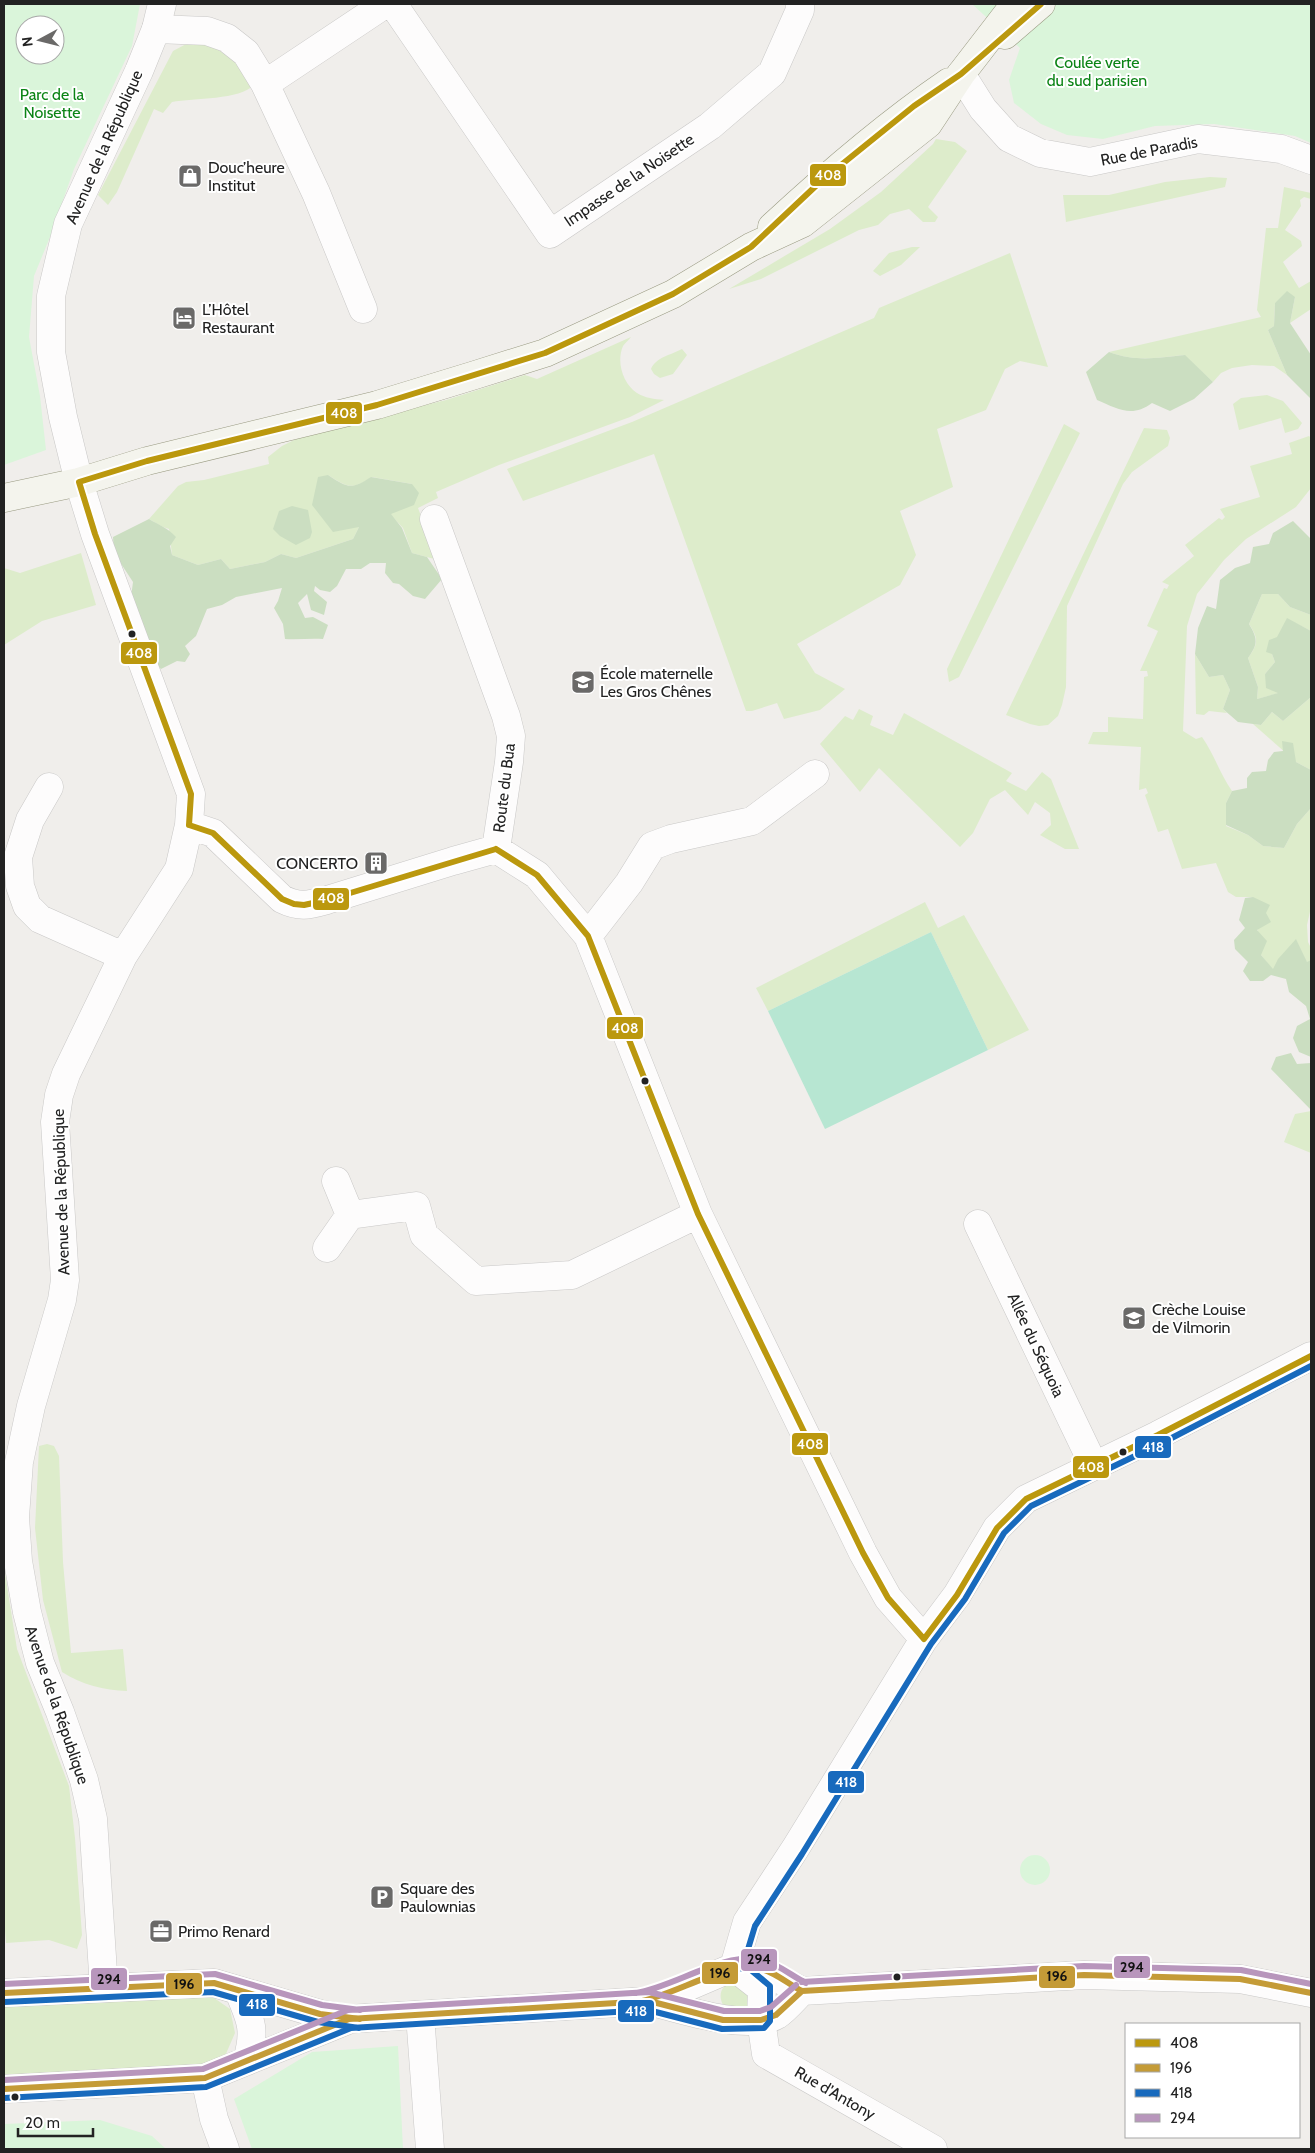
<svg xmlns="http://www.w3.org/2000/svg" width="1315" height="2153" font-family="Cabin,sans-serif">
	<style>
		.grass { fill: #ddeccb }
		.forest { fill: #cbdec1 }
		.park { fill: #daf5da; fill-rule: evenodd }
		.pitch { fill: #b7e6d2 }
		.lines { fill: none; stroke-linecap: round; stroke-linejoin: round }
		.minor-casing { stroke: #c9c8c7; stroke-width: 29 }
		.tertiary-casing { stroke: #c9c8c7; stroke-width: 29 }
		.secondary-casing { stroke: #999a82; stroke-width: 29 }
		.minor { stroke: #fdfcfc; stroke-width: 28 }
		.tertiary { stroke: #fdfcfc; stroke-width: 28 }
		.secondary { stroke: #f4f4ed; stroke-width: 28 }
		.bus-1-casing { stroke: #fff; stroke-width: 10 }
		.bus-2-casing { stroke: #fff; stroke-width: 10 }
		.bus-3-casing { stroke: #fff; stroke-width: 10 }
		.bus-4-casing { stroke: #fff; stroke-width: 10 }
		.bus-1 { stroke: #bb980e; stroke-width: 6 }
		.bus-2 { stroke: #c49b37; stroke-width: 6 }
		.bus-3 { stroke: #186abd; stroke-width: 6 }
		.bus-4 { stroke: #b896bc; stroke-width: 6 }
		.bus-dot { fill: #222; stroke: #fff; stroke-width: 2 }
		.labels { text-anchor: middle; dominant-baseline: central; stroke-width: 4; stroke-linejoin: round; paint-order: stroke }
		.park-label { font-size: 16px; fill: #0c8416; stroke: #fff }
		.street-label { font-size: 16px; fill: #222; stroke: #fff }
		.poi-label { font-size: 16px; fill: #222; stroke: #fff; text-anchor: start }
		.line-badge { stroke: #fff; stroke-width: 2 }
		.badge-label { font-size: 14px; text-anchor: middle; font-weight: bold; fill: #fff }
		.pale-badge-label { font-size: 14px; text-anchor: middle; font-weight: bold; fill: #111 }
	</style>
	<rect width="100%" height="100%" fill="#f0eeeb"/>
	<path class="grass" d="M190,42L207,44L237,59L254,85C240,100 194,98 172,102L163,113L154,109L117,192L108,205L98,195L173,51Z
		M936,139L955,142L967,151L928,207L938,217L935,222H923L909,209L890,214L878,225L859,230L761,279L729,289L830,229L881,192L933,144Z
		M1210,177L1227,178L1225,187L1066,222L1063,195H1109L1165,182Z
		M1284,187L1311,193V199L1304,197L1300,200L1301,206L1285,230L1301,241L1302,246L1283,262L1299,288L1311,281V309L1290,323L1295,297L1275,303L1274,326L1268,330L1287,375L1274,366L1252,365L1232,368L1221,373L1213,382L1184,355C1155,358 1137,362 1109,352L1261,317L1257,310L1266,228H1278Z
		M912,247H920L901,265L880,276L873,271L889,253Z
		M1010,253L1048,367L1020,361L1005,369L986,410L937,429L953,487L900,511L916,555L900,585L797,644L815,673L845,689L820,710L784,719L777,703L752,711H746L654,454L523,501L507,469L632,422L874,318L879,308Z
		M631,337C629,340 625,343 623,346C616,362 623,384 637,393C645,398 654,399 664,400L630,417L499,465L436,492L438,498L418,508L438,560L412,553L403,528L390,514L412,484L372,477C351,490 349,488 328,475L359,527L353,539L296,558L281,554L265,562L230,569L221,559L198,565L172,555L169,529L163,527L149,519L178,486L186,482L204,480L269,464L268,457L282,446L304,435L446,400L525,375L537,379Z
		M682,349L687,355L673,374L660,378L654,374L651,369C656,357 671,355 682,349Z
		M1267,395L1283,401L1302,423L1298,429L1285,433L1281,418L1239,430L1233,404L1241,398Z
		M1064,424L1080,433L959,677L949,682L947,669Z
		M1144,428L1167,430L1170,438L1168,446L1132,472L1123,484L1067,606L1066,687L1062,705L1058,716L1048,725L1039,726L1030,724L1006,715Z
		M1309,436L1311,438V488L1296,507L1246,539L1224,560L1197,594L1187,626L1183,731L1196,739L1202,737C1214,754 1220,774 1232,791L1226,803V826L1248,835L1263,846L1284,848L1297,824L1311,808V907L1307,925L1308,942L1311,948V960L1307,963L1296,940L1273,970L1261,955L1253,897H1236L1228,892L1216,863L1182,869L1168,829L1158,832L1145,795L1148,793L1146,788L1139,790L1141,747L1088,744L1093,732H1108V717L1143,719L1144,677L1148,676L1147,671H1140L1158,631L1147,626L1164,588L1167,589L1169,585L1162,582L1194,556L1185,545L1219,518L1222,520L1225,517L1220,509L1260,497L1250,466L1292,454L1289,443Z
		M81,553L96,605L42,621L4,645V568L20,573Z
		M1262,594H1278L1290,607L1311,615V631L1287,619L1272,654L1275,662L1265,674L1279,693L1257,699L1258,687L1248,658C1258,644 1259,639 1249,624Z
		M1195,654L1209,677L1223,675L1230,690L1223,709L1227,713L1209,711L1204,715L1196,714Z
		M1311,697V770L1296,762L1253,724L1261,725L1272,712L1283,721Z
		M859,709L873,716L870,725L893,735L904,713L1012,773L1006,781L1026,791L1042,772L1051,779L1079,849H1065L1040,835L1051,825L1050,813L1035,802L1028,815L1005,790L990,799L973,833L960,847L879,768L860,792L820,744L845,716L853,720Z
		M925,902L938,928L964,915L1029,1030L988,1050L931,932L768,1011L756,988Z
		M1311,1111V1153L1284,1142L1295,1114Z
		M47,1444L54,1446L59,1456L63,1562L71,1653L123,1649L127,1691C104,1690 82,1685 62,1672L43,1600L35,1528L39,1446Z
		M4,1567L17,1649L69,1786L75,1838L82,1935L77,1949L49,1940L6,1943L4,1918Z
		M734,1981L750,1992L748,2005L743,2010L724,2007C717,1995 721,1985 734,1981Z
		M204,1991L230,2009L235,2033L225,2056L203,2065L4,2079V2002Z"/>
	<path class="forest" d="M1287,291L1295,297L1290,323L1311,355V399L1287,375L1268,330L1274,326L1275,303Z
		M1109,352C1137,362 1155,358 1185,355L1213,382L1194,399L1170,411L1152,403C1132,418 1118,409 1097,400L1086,372Z
		M328,475C348,488 351,490 371,477L412,484L419,493L414,505L391,514L402,528L412,553L427,557L442,579L425,599L413,596L399,584L393,583L385,573L386,563H370L361,569H346L337,586L330,592L320,590L315,586L314,591L327,602L324,615L311,610L307,594L298,603L305,618L313,617L328,625L323,639C310,638 298,640 285,639L283,624L274,608L278,601L282,588L236,597L222,605L207,609L196,636L185,646L190,654L185,662L177,661L161,669L151,659L130,605L133,582L114,553L113,537L149,519C159,525 168,528 176,537L170,546L172,555L198,565L221,559L230,569L265,562L281,554L296,558L353,539L359,527L333,532L312,505L318,477Z
		M292,506L308,510L312,532L310,538L296,545L280,536L273,529L279,511Z
		M1293,521L1311,539V615L1290,607L1278,594H1262L1249,624C1258,639 1258,644 1248,658L1258,687L1257,699L1278,693L1266,688L1265,674L1275,662L1272,654L1266,652L1269,640L1277,637L1287,618L1311,631V697L1283,721L1272,712L1261,725L1238,722L1223,709L1230,690L1223,675L1209,677L1195,654L1198,628L1207,606L1216,609L1220,580L1235,568L1250,563L1253,547L1269,544L1273,533Z
		M1282,741L1293,743L1296,762L1311,770V808L1297,824L1284,848L1263,846L1248,835L1226,825V803L1232,791L1247,788V778L1252,772L1266,771L1268,760L1274,752L1283,751Z
		M1253,897L1270,905L1266,913L1271,922L1257,930L1267,941L1261,955L1273,969L1278,959L1296,939L1307,962L1311,960V1057L1299,1052L1293,1038L1297,1026L1310,1019L1306,1006L1289,992L1286,979L1271,975L1263,981H1250L1243,971L1248,962L1235,949L1234,940L1245,928L1239,920L1245,898Z
		M1291,1053L1297,1064L1311,1063V1110L1271,1069L1276,1057Z"/>
	<path class="park" d="M4,4H140L132,46L74,169L50,237L34,276L29,337L40,396L46,450L4,465ZM25,25H55V55H25Z
		M972,4H1311V143L1295,136L1214,124L1155,126L1103,139L1067,135L1041,124L1014,103L1009,80L1020,48Z
		M1020 1870a15 15 0 1 1 30 0a15 15 0 1 1-30 0Z
		M398,2046L403,2149H252L234,2099L312,2052Z
		M100,2120L152,2136L166,2149H4V2124Z"/>
	<path class="pitch" d="M931,932L988,1050L825,1129L768,1011Z"/>
	<g class="lines">
		<g class="minor-casing">
			<path id="minor" d="M393,4L550,234L710,126L772,73L800,10V4
				M156,29L207,31L227,38L246,53L265,84L316,193L363,309
				M961,74L983,109L1009,138L1040,153L1090,162L1198,139L1281,149L1311,160
				M265,84L385,4
				M79,482L95,534L191,794L189,825L179,869L123,956L66,1074L59,1095L55,1122L65,1280L62,1300L31,1406L19,1462L15,1517L18,1561L27,1612L40,1663L60,1712L84,1780L93,1819L104,1988
				M434,519L506,716L511,736L509,762L496,849
				M49,787L30,820L18,857L20,886L27,906L40,919L123,956
				M189,825L213,833L282,899C300,908 309,905 327,900L453,861L496,849
				M496,849L537,875L588,936L698,1214L863,1553L888,1598L924,1639
				M588,936L629,883L652,846L671,839L752,821L815,774
				M336,1181L350,1215
				M978,1224L1094,1466
				M327,1248L350,1215L416,1206L424,1235L476,1281L572,1275L698,1214
				M420,2015L430,2149
				M205,2078L214,2119L225,2149
				M933,2149L766,2054L761,2020L762,1989L734,1967L747,1922L795,1849L924,1639L957,1595L997,1528L1026,1499L1158,1435L1311,1356"/>
		</g>
		<g class="tertiary-casing">
			<path id="tertiary" d="M79,482L63,417L51,352V296L68,224L139,71L156,29L162,4
				M802,1991L1084,1975L1240,1979L1311,1993
				M239,1992C251,2020 256,2030 247,2061
				M4,1993L214,1983L320,2014L349,2019L649,2001L671,1994L734,1967L758,1968L802,1991
				M649,2001C680,2009 748,2032 777,2015C786,2009 794,1999 802,1991
				M4,2089L205,2078L348,2020"/>
		</g>
		<g class="secondary-casing">
			<path id="secondary" d="M1005,35L1041,4
				M772,227C828,175 886,125 949,82
				M4,498L79,482L147,461L377,405L475,375L545,353L673,294L751,247L803,223L928,124L961,74L1015,4"/>
		</g>
		<use href="#minor" class="minor"/>
		<use href="#tertiary" class="tertiary"/>
		<use href="#secondary" class="secondary"/>
		<g class="bus-1-casing">
			<path id="bus-1" d="M79,482L147,461L377,405L545,353L673,294L751,247L820,182L914,106L961,74L1041,4
				M79,482L95,534L191,794L189,825
				M189,825L213,833L282,899L294,904L304,905L327,900L496,849
				M496,849L537,875L588,936L698,1214L863,1553L888,1598L924,1639
				M924,1639L957,1595L997,1528L1026,1499L1158,1435L1311,1356"/>
		</g>
		<g class="bus-2-casing">
			<path id="bus-2" d="M802,1991L1084,1975L1240,1979L1311,1993
				M4,1993L214,1983L320,2014L360,2019
				M637,2002C674,1996 724,1962 758,1968C774,1971 788,1984 802,1991
				M4,2089L205,2078L349,2019L649,2001L723,2020H761L776,2015L802,1991"/>
		</g>
		<g class="bus-3-casing">
			<path id="bus-3" d="M742,1969L755,1926L802,1854L931,1644L965,1599L1004,1533L1031,1506L1162,1443L1311,1366
				M4,2002L213,1992L318,2022L359,2028
				M4,2098L206,2087L351,2028L648,2010L722,2029L764,2028L770,2021V1986L739,1960"/>
		</g>
		<g class="bus-4-casing">
			<path id="bus-4" d="M802,1982L1084,1966L1241,1970L1311,1984
				M4,1984L215,1974L322,2005L360,2010
				M636,1993C674,1987 725,1951 762,1960C778,1964 792,1976 806,1983
				M4,2080L203,2069L348,2010L649,1992L724,2011H760L771,2007L796,1985"/>
		</g>
		<use href="#bus-1" class="bus-1"/>
		<use href="#bus-2" class="bus-2"/>
		<use href="#bus-3" class="bus-3"/>
		<use href="#bus-4" class="bus-4"/>
	</g>
	<defs>
		<g id="shop-square" transform="scale(1.25)"><rect x="-9" y="-9" width="18" height="18" rx="4" fill="#6a6968" stroke="#fff"/><path d="M-5-2.5h2.3a2.7 3.5 0 0 1 5.4 0H5L5.5 6h-11ZM-1.5-2.5h3a1.5 2.3 0 0 0-3 0Z" fill="#fff"/></g>
		<g id="hotel-square" transform="scale(1.25)"><rect x="-9" y="-9" width="18" height="18" rx="4" fill="#6a6968" stroke="#fff"/><path d="M-6-4.5h1.5V1H6V5H4.5V3h-9V5H-6ZM-4 0a1.8 1.8 0 1 1 3.6 0ZM.5 0V-2.5h3Q6-2.5 6 0Z" fill="#fff"/></g>
		<g id="school-square" transform="scale(1.25)"><rect x="-9" y="-9" width="18" height="18" rx="4" fill="#6a6968" stroke="#fff"/><path d="M0-5L7-2L0 1L-7-2ZM-4 1L0 2.5L4 1V4Q0 6-4 4Z" fill="#fff"/></g>
		<g id="building-square" transform="scale(1.25)"><rect x="-9" y="-9" width="18" height="18" rx="4" fill="#6a6968" stroke="#fff"/><path d="M-4-6H4V6H1V3H-1V6H-4ZM-2.5-4.3h1.7v1.8h-1.7ZM.8-4.3h1.7v1.8H.8ZM-2.5-1h1.7V.8h-1.7ZM.8-1h1.7V.8H.8Z" fill="#fff"/></g>
		<g id="parking-square" transform="scale(1.25)"><rect x="-9" y="-9" width="18" height="18" rx="4" fill="#6a6968" stroke="#fff"/><path d="M-3.5-5.5H1a3.5 3.5 0 0 1 0 7H-1V5.5H-3.5ZM-1-3.4V-.6H.8a1.4 1.4 0 0 0 0-2.8Z" fill="#fff"/></g>
		<g id="office-square" transform="scale(1.25)"><rect x="-9" y="-9" width="18" height="18" rx="4" fill="#6a6968" stroke="#fff"/><path d="M-6-3h4V-5.5h4V-3h4V5H-6ZM-1-4.5V-3h2v-1.5ZM-6 0V1H6V0Z" fill="#fff"/></g>
	</defs>
	<g fill-rule="evenodd">
		<use href="#shop-square" x="190" y="176"/>
		<use href="#hotel-square" x="184" y="318"/>
		<use href="#school-square" x="583" y="682"/>
		<use href="#building-square" x="376" y="863"/>
		<use href="#school-square" x="1134" y="1318"/>
		<use href="#parking-square" x="382" y="1897"/>
		<use href="#office-square" x="161" y="1931"/>
	</g>
	<g class="bus-dot">
		<circle cx="132" cy="634" r="4.5"/>
		<circle cx="645" cy="1081" r="4.5"/>
		<circle cx="1123" cy="1452" r="4.5"/>
		<circle cx="897" cy="1977" r="4.5"/>
		<circle cx="15" cy="2097" r="4.5"/>
	</g>
	<g class="labels">
		<g class="park-label">
			<text x="1097" y="62">Coulée verte<tspan x="1097" dy="18">du sud parisien</tspan></text>
			<text x="52" y="94">Parc de la<tspan x="52" dy="18">Noisette</tspan></text>
		</g>
		<g class="street-label">
			<text transform="translate(104 147) rotate(-66)">Avenue de la République</text>
			<text transform="translate(1149 151) rotate(-11)">Rue de Paradis</text>
			<text transform="translate(629 180) rotate(-34)">Impasse de la Noisette</text>
			<text transform="translate(504 788) rotate(-83)">Route du Bua</text>
			<text transform="translate(61 1192) rotate(-92)">Avenue de la République</text>
			<text transform="translate(1036 1345) rotate(65)">Allée du Séquoia</text>
			<text transform="translate(57 1705) rotate(71)">Avenue de la République</text>
			<text transform="translate(835 2093) rotate(30)">Rue d'Antony</text>
		</g>
		<g class="poi-label">
			<text x="208" y="167">Douc’heure<tspan x="208" dy="18">Institut</tspan></text>
			<text x="202" y="309">L’Hôtel<tspan x="202" dy="18">Restaurant</tspan></text>
			<text x="600" y="673">École maternelle<tspan x="600" dy="18">Les Gros Chênes</tspan></text>
			<text x="358" y="863" text-anchor="end">CONCERTO</text>
			<text x="1152" y="1309">Crèche Louise<tspan x="1152" dy="18">de Vilmorin</tspan></text>
			<text x="400" y="1888">Square des<tspan x="400" dy="18">Paulownias</tspan></text>
			<text x="178" y="1931">Primo Renard</text>
		</g>
	</g>
	<g class="line-badge">
		<rect x="809" y="163" width="38" height="24" rx="5" fill="#bb980e"/>
		<rect x="325" y="401" width="38" height="24" rx="5" fill="#bb980e"/>
		<rect x="120" y="641" width="38" height="24" rx="5" fill="#bb980e"/>
		<rect x="312" y="887" width="38" height="24" rx="5" fill="#bb980e"/>
		<rect x="606" y="1016" width="38" height="24" rx="5" fill="#bb980e"/>
		<rect x="791" y="1432" width="38" height="24" rx="5" fill="#bb980e"/>
		<rect x="1134" y="1435" width="38" height="24" rx="5" fill="#186abd"/>
		<rect x="1072" y="1455" width="38" height="24" rx="5" fill="#bb980e"/>
		<rect x="827" y="1770" width="38" height="24" rx="5" fill="#186abd"/>
		<rect x="740" y="1948" width="38" height="24" rx="5" fill="#b896bc"/>
		<rect x="1113" y="1955" width="38" height="24" rx="5" fill="#b896bc"/>
		<rect x="701" y="1961" width="38" height="24" rx="5" fill="#c49b37"/>
		<rect x="1038" y="1965" width="38" height="24" rx="5" fill="#c49b37"/>
		<rect x="90" y="1967" width="38" height="24" rx="5" fill="#b896bc"/>
		<rect x="165" y="1972" width="38" height="24" rx="5" fill="#c49b37"/>
		<rect x="238" y="1993" width="38" height="24" rx="5" fill="#186abd"/>
		<rect x="617" y="1999" width="38" height="24" rx="5" fill="#186abd"/>
	</g>
	<g class="badge-label">
		<text x="828" y="180">408</text>
		<text x="344" y="418">408</text>
		<text x="139" y="658">408</text>
		<text x="331" y="903">408</text>
		<text x="625" y="1033">408</text>
		<text x="810" y="1449">408</text>
		<text x="1153" y="1452">418</text>
		<text x="1091" y="1472">408</text>
		<text x="846" y="1787">418</text>
		<text x="257" y="2009">418</text>
		<text x="636" y="2016">418</text>
	</g>
	<g class="pale-badge-label">
		<text x="759" y="1964">294</text>
		<text x="1132" y="1972">294</text>
		<text x="720" y="1978">196</text>
		<text x="1057" y="1981">196</text>
		<text x="109" y="1984">294</text>
		<text x="184" y="1989">196</text>
	</g>
	<rect width="1315" height="2153" fill="none" stroke="#222222" stroke-width="10"/>
	<rect x="1125" y="2023" width="175" height="115" fill="#ffffff" stroke="#a7a7a7"/>
	<rect x="1135" y="2039" width="25" height="8" fill="#bb980e" stroke="#a7a7a7"/>
	<text x="1170" y="2048" font-size="15" fill="#222222">408</text>
	<rect x="1135" y="2064" width="25" height="8" fill="#c49b37" stroke="#a7a7a7"/>
	<text x="1170" y="2073" font-size="15" fill="#222222">196</text>
	<rect x="1135" y="2089" width="25" height="8" fill="#186abd" stroke="#a7a7a7"/>
	<text x="1170" y="2098" font-size="15" fill="#222222">418</text>
	<rect x="1135" y="2114" width="25" height="8" fill="#b896bc" stroke="#a7a7a7"/>
	<text x="1170" y="2123" font-size="15" fill="#222222">294</text>
	<g transform="translate(40 40) rotate(263)"><circle r="24" fill="#ffffff" stroke="#a7a7a7"/>
	<path d="M0-4L9 19L0 12L-9 19Z" fill="#6a6968"/>
	<text y="-8" font-size="14" font-weight="bold" text-anchor="middle" fill="#222222">N</text>
	</g>
	<path d="M18 2128v8h75v-8" fill="none" stroke="#222222" stroke-width="2.5"/>
	<text x="25" y="2128" font-size="15" fill="#222222" stroke="#ffffff" stroke-width="4" paint-order="stroke">20 m</text>
</svg>
